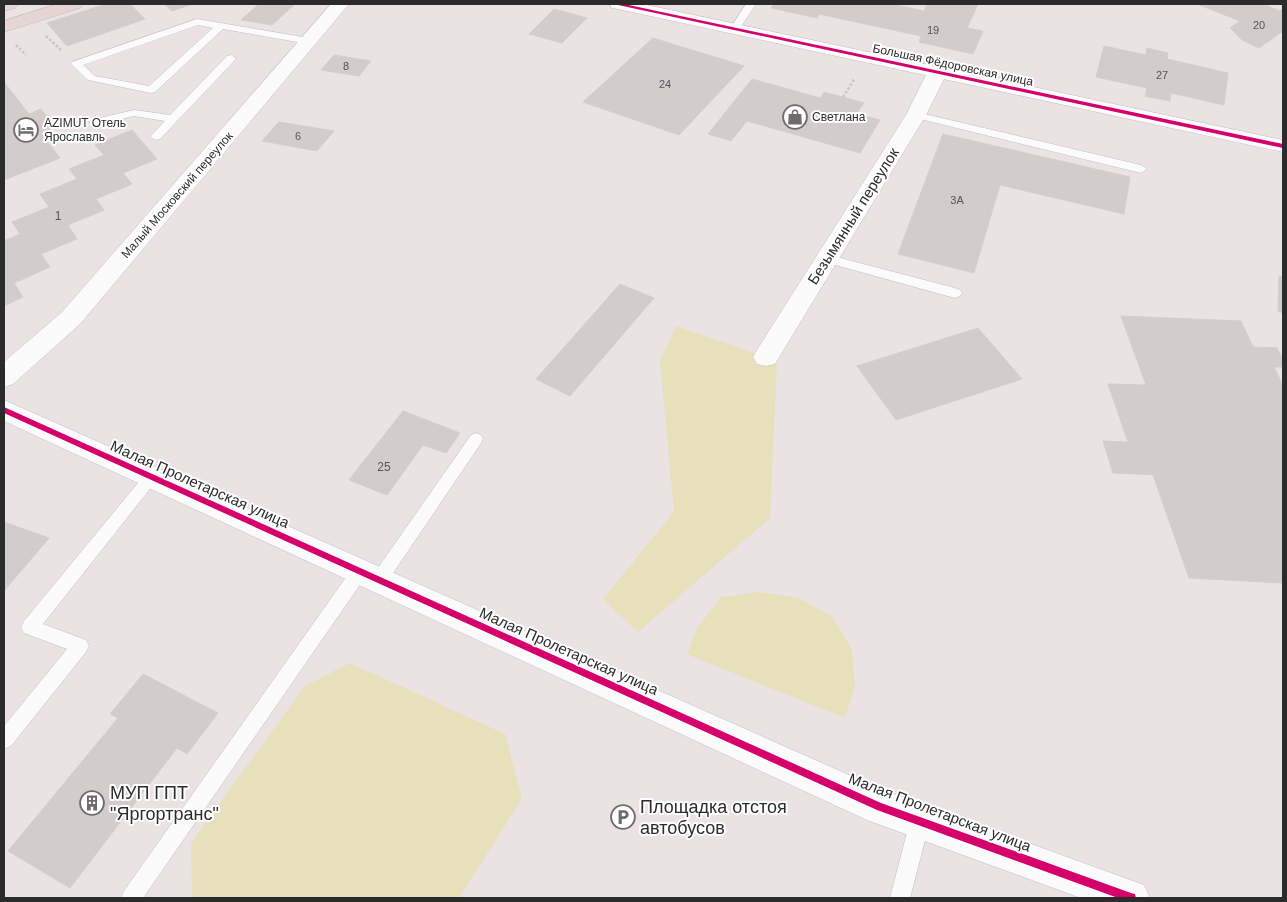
<svg xmlns="http://www.w3.org/2000/svg" width="1287" height="902" font-family="Arial,sans-serif">
	<style>
		.green { fill: #e6e0bb }
		.building { fill: #d2cccd; stroke: #d4cece }
		.lines { fill: none; stroke-linecap: round; stroke-linejoin: round }
		.service-casing { stroke: #c0bfbf; stroke-width: 1 }
		.minor-casing { stroke: #c0bfbf; stroke-width: 1 }
		.tertiary-casing { stroke: #c0bfbf; stroke-width: 1 }
		.primary-casing { stroke: #c1bebe; stroke-width: 1 }
		.path { stroke: #c6c5c5; stroke-width: 2.5; stroke-dasharray: 2.5 2; stroke-linecap: butt }
		.service { fill: #fcfbfb; fill-rule: evenodd }
		.minor { fill: #fcfbfb; fill-rule: evenodd }
		.tertiary { fill: #fcfbfb; fill-rule: evenodd }
		.primary { fill: #e7d5d5; fill-rule: evenodd }
		.cycleway-casing { stroke: #fff; stroke-width: 3 }
		.cycleway { fill: #d6006c; fill-rule: evenodd }
		.labels { text-anchor: middle; dominant-baseline: central; stroke-width: 4; stroke-linejoin: round; paint-order: stroke }
		.far-number-label { font-size: 11px; fill: #565454 }
		.far-street-label { font-size: 12px; fill: #2b2b2b; stroke: #fff }
		.far-poi-label { font-size: 12px; fill: #2b2b2b; stroke: #fff; text-anchor: start }
		.number-label { font-size: 12px; fill: #565454 }
		.street-label { font-size: 15px; fill: #2b2b2b; stroke: #fff }
		.near-poi-label { font-size: 18px; fill: #2b2b2b; stroke: #fff; text-anchor: start }
	</style>
	<rect width="100%" height="100%" fill="#eae2e3"/>
	<path class="green" d="M676,326L766,357L777,363L770,518L638,632L603,599L674,512L660,360Z
		M759,592L798,598L832,616L852,650L855,685L845,718L687,654L697,628L721,597Z
		M350,663L505,734L522,799L459,898H192L191,843L305,686Z"/>
	<path class="building" d="M106,4H130L145,19L67,46L47,23Z
		M164,4H193L172,11Z
		M259,4H295L272,25L241,20Z
		M774,4H891L924,11L927,4H978L967,28L983,31L973,54L919,42L921,36L819,14L817,18L771,8Z
		M1197,4H1263L1280,11L1283,8V31L1259,48L1242,40L1230,28L1240,21Z
		M554,9L587,18L562,43L529,34Z
		M653,38L744,66L679,135L583,102Z
		M1104,46L1146,55L1147,48L1168,53L1167,59L1228,73L1224,105L1171,93L1170,101L1145,96L1147,88L1096,77Z
		M334,55L371,61L359,76L321,70Z
		M752,79L820,98L824,92L864,103L856,114L880,120L860,153L747,121L731,141L708,134Z
		M4,82L29,114L41,109L55,127L41,133L60,158L4,180Z
		M279,122L334,131L317,151L262,141Z
		M132,130L157,159L123,173L132,184L96,199L104,210L68,225L77,239L41,254L50,267L14,283L23,297L4,306V241L20,234L12,222L49,207L40,194L77,179L69,169L104,155L95,145Z
		M943,134L1130,177L1124,214L1000,185L974,273L898,254Z
		M1279,276L1283,277V313L1278,311Z
		M620,284L654,298L570,396L536,379Z
		M1121,316L1241,321L1253,347L1277,348L1283,360V367H1274L1283,386V480L1113,473L1103,441L1128,442L1108,384L1146,385Z
		M978,328L1022,379L896,420L857,366Z
		M403,411L460,433L446,453L423,445L387,495L349,480Z
		M1153,475L1249,479L1263,513L1242,512L1254,542L1277,543L1283,558V583L1189,578Z
		M1249,479L1283,480V558L1277,543L1254,542L1242,512L1263,513Z
		M4,522L49,538L4,591Z
		M143,674L218,713L187,754L177,748L70,888L8,851L118,718L110,714Z"/>
	<g class="lines">
		<g class="service-casing">
			<path id="service" d="M746,4H756L738,31H732L730,29Z
				M197,19L309,38L314,41L309,44L223,29L155,92L151,93L88,80L71,64L72,62ZM198,25L213,28L149,86L95,76L83,65Z
				M231,55L236,58L235,60L160,139L156,140L150,137L165,121L134,116L95,125L89,122L91,120L134,110L170,115L227,56Z
				M916,112L1141,165L1147,169L1141,173L912,117L911,115Z
				M825,254L955,288L960,290L962,293L960,296L955,298L821,261L819,258L821,255Z
				M476,433L481,435L483,439L481,443L385,585L379,587L373,585L371,580L373,575L471,435Z
				M152,470L157,472L160,476L157,480L43,624L86,640L89,646L86,652L11,746L4,749V726L67,649L24,633L21,627L24,621L147,472Z
				M360,564L366,566L368,571L366,576L143,898H121L124,891L354,566Z
				M920,811L927,814L930,821L910,898H890L910,821L913,814Z"/>
		</g>
		<g class="minor-casing">
			<path id="minor" d="M937,67L944,69L947,73L926,115L775,364L766,366L757,364L753,357L757,350L906,115L927,73L930,69Z
				M4,400L885,791L1144,885L1150,898H1081L867,820L4,421Z"/>
		</g>
		<g class="tertiary-casing">
			<path id="tertiary" d="M331,4H349L80,324L13,384L4,387V362L62,312Z
				M609,4H642L1283,140V152L618,9L612,8Z"/>
		</g>
		<g class="primary-casing">
			<path id="primary" d="M4,4H18L15,8L4,11Z
				M57,4H83L80,8L4,32V21Z"/>
		</g>
		<path class="path" d="M46,36L62,51
			M16,45L26,55
			M843,97L855,78"/>
		<use href="#service" class="service"/>
		<use href="#minor" class="minor"/>
		<use href="#tertiary" class="tertiary"/>
		<use href="#primary" class="primary"/>
		<g class="cycleway-casing">
			<path id="cycleway" d="M616,4H624L1283,144V148L618,5Z
				M4,407L881,803L1131,893L1135,894L1136,898H1118L877,810L4,413Z"/>
		</g>
		<use href="#cycleway" class="cycleway"/>
	</g>
	<defs>
		<g id="shop-ring" transform="scale(1.25)"><circle r="9.5" fill="#fff" stroke="#6e6b6b" stroke-width="1.5"/><path d="M-5-2.5h2.3a2.7 3.5 0 0 1 5.4 0H5L5.5 6h-11ZM-1.5-2.5h3a1.5 2.3 0 0 0-3 0Z" fill="#6e6b6b"/></g>
		<g id="hotel-ring" transform="scale(1.25)"><circle r="9.5" fill="#fff" stroke="#6e6b6b" stroke-width="1.5"/><path d="M-6-4.5h1.5V1H6V5H4.5V3h-9V5H-6ZM-4 0a1.8 1.8 0 1 1 3.6 0ZM.5 0V-2.5h3Q6-2.5 6 0Z" fill="#6e6b6b"/></g>
		<g id="building-ring" transform="scale(1.25)"><circle r="9.5" fill="#fff" stroke="#6e6b6b" stroke-width="1.5"/><path d="M-4-6H4V6H1V3H-1V6H-4ZM-2.5-4.3h1.7v1.8h-1.7ZM.8-4.3h1.7v1.8H.8ZM-2.5-1h1.7V.8h-1.7ZM.8-1h1.7V.8H.8Z" fill="#6e6b6b"/></g>
		<g id="parking-ring" transform="scale(1.25)"><circle r="9.5" fill="#fff" stroke="#6e6b6b" stroke-width="1.5"/><path d="M-3.5-5.5H1a3.5 3.5 0 0 1 0 7H-1V5.5H-3.5ZM-1-3.4V-.6H.8a1.4 1.4 0 0 0 0-2.8Z" fill="#6e6b6b"/></g>
	</defs>
	<g fill-rule="evenodd">
		<use href="#shop-ring" x="795" y="117"/>
		<use href="#hotel-ring" x="26" y="130"/>
		<use href="#building-ring" x="92" y="803"/>
		<use href="#parking-ring" x="623" y="817"/>
	</g>
	<g class="labels">
		<g class="far-number-label">
			<text x="1259" y="25">20</text>
			<text x="933" y="30">19</text>
			<text x="346" y="66">8</text>
			<text x="1162" y="75">27</text>
			<text x="665" y="84">24</text>
			<text x="298" y="136">6</text>
			<text x="957" y="200">3А</text>
		</g>
		<g class="far-street-label">
			<text transform="translate(953 65) rotate(12)">Большая Фёдоровская улица</text>
			<text transform="translate(177 195) rotate(-49)">Малый Московский переулок</text>
		</g>
		<g class="far-poi-label">
			<text x="812" y="117">Светлана</text>
			<text x="44" y="123">AZIMUT Отель<tspan x="44" dy="14">Ярославль</tspan></text>
		</g>
		<g class="number-label">
			<text x="58" y="216">1</text>
			<text x="384" y="467">25</text>
		</g>
		<g class="street-label">
			<text transform="translate(853 216) rotate(-58)">Безымянный переулок</text>
			<text transform="translate(200 484) rotate(24)">Малая Пролетарская улица</text>
			<text transform="translate(569 651) rotate(24)">Малая Пролетарская улица</text>
			<text transform="translate(940 812) rotate(21)">Малая Пролетарская улица</text>
		</g>
		<g class="near-poi-label">
			<text x="110" y="793">МУП ГПТ<tspan x="110" dy="21">"Яргортранс"</tspan></text>
			<text x="640" y="807">Площадка отстоя<tspan x="640" dy="21">автобусов</tspan></text>
		</g>
	</g>
	<rect width="1287" height="902" fill="none" stroke="#2b2b2b" stroke-width="10"/>
</svg>
